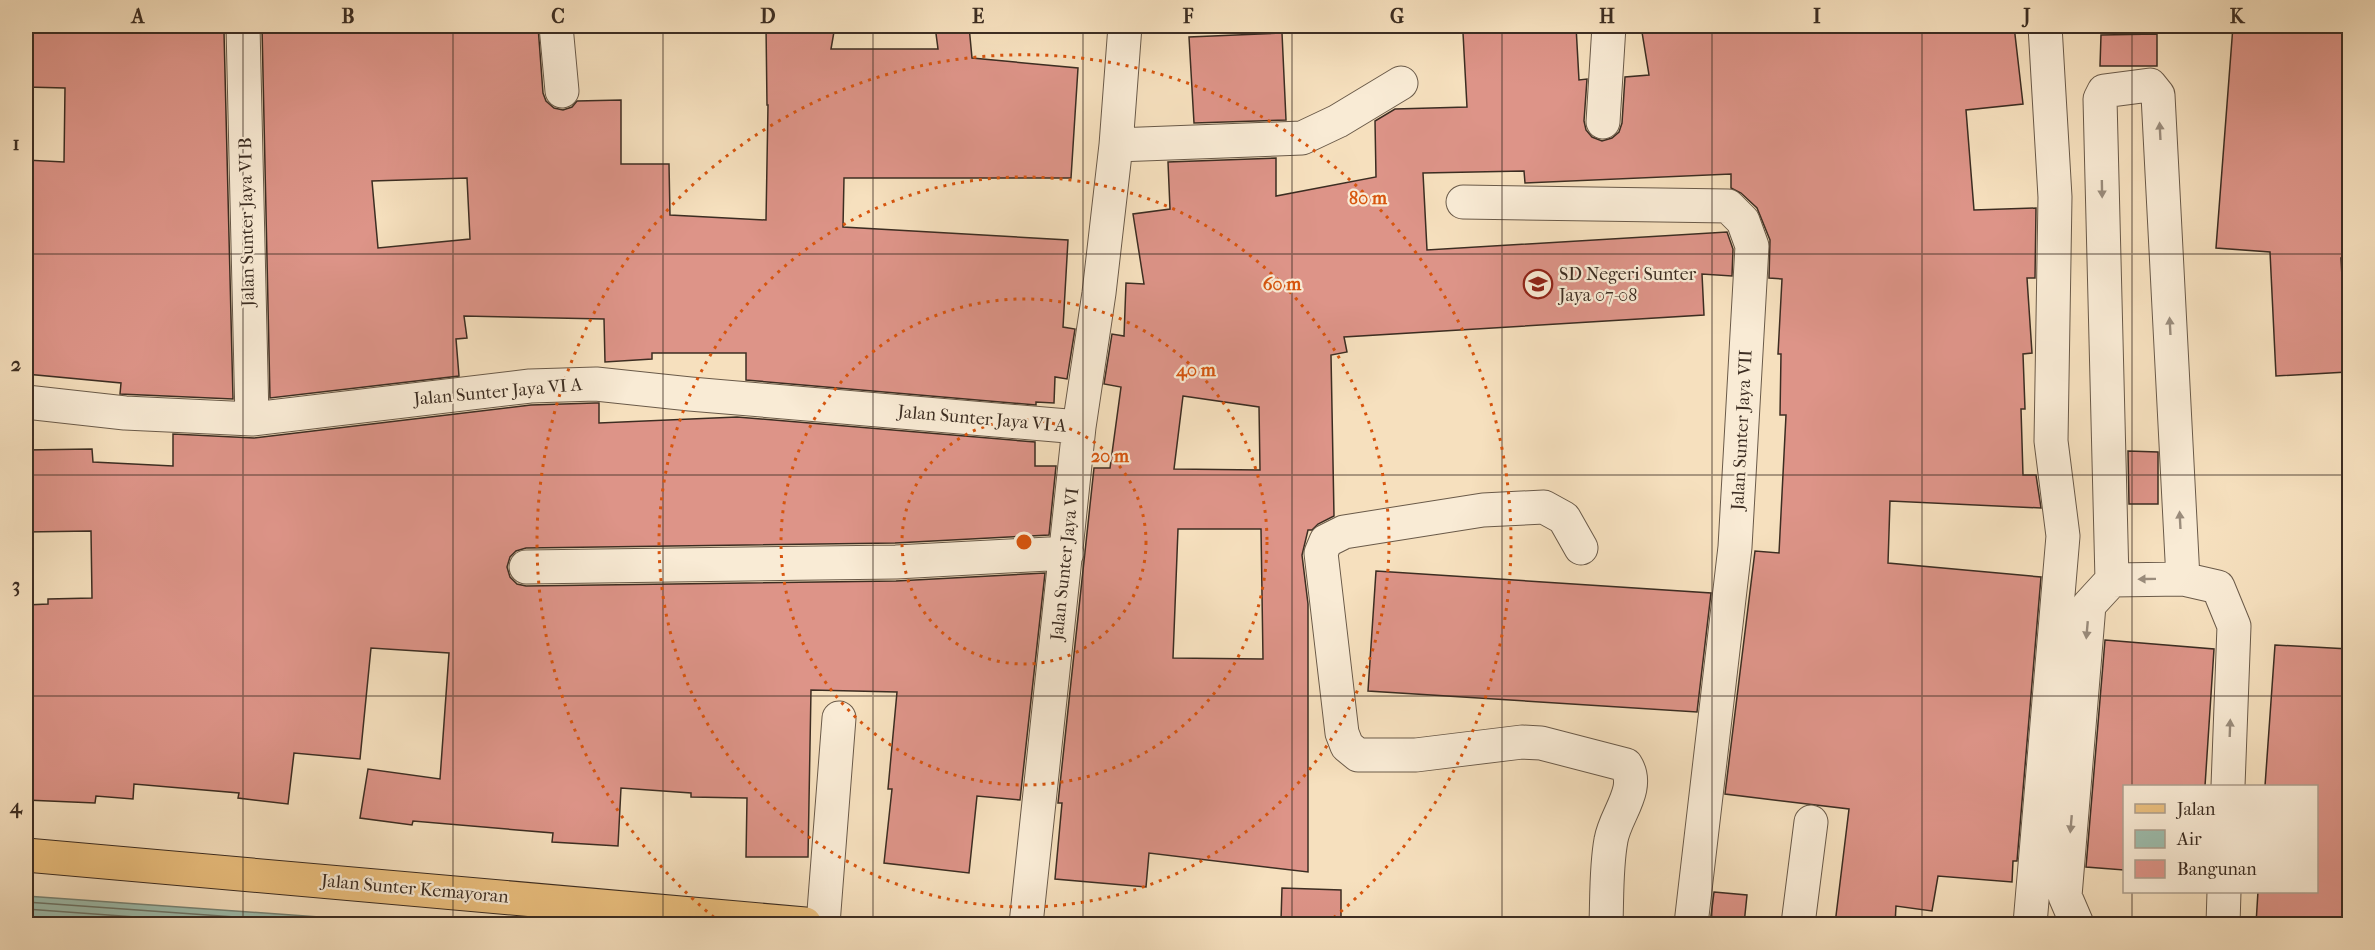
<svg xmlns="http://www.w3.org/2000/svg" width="2375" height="950" font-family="'IM FELL French Canon',serif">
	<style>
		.water { fill: #9dbdad; stroke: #768375; stroke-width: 1.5 }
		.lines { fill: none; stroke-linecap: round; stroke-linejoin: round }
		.shore { stroke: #6c7568; stroke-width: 1.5 }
		.building { fill: #dd9488; stroke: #3c2d22; stroke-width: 1.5; fill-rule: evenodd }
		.minor-casing { stroke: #6a5a49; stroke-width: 35 }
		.major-casing { stroke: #3c2d22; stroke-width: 35 }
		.minor { stroke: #f9ebd5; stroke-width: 33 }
		.major { stroke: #ebc07f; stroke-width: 33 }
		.oneway { fill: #9a8c7c }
		.grid { fill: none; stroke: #3c2d22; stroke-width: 1.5; stroke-opacity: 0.55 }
		.ring { fill: none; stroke: #d7550e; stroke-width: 3; stroke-dasharray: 3 6 }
		.labels { text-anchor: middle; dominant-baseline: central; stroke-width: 4.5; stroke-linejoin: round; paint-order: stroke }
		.street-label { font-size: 18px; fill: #3c2d22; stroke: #f9ebd5 }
		.poi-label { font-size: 18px; fill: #3c2d22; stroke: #f9ebd5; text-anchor: start }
		.centre { fill: #d7550e; stroke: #f9ebd5; stroke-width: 3 }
		.ring-label { font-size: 18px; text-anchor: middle; font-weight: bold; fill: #d7550e; stroke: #f9ebd5; stroke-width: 4.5; stroke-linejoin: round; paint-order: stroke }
		.neatline { fill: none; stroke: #3c2d22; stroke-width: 2 }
		.grid-label { font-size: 20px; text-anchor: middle; font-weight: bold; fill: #3c2d22 }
	</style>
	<rect width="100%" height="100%" fill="#f6e0be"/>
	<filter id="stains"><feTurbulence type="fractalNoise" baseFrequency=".00333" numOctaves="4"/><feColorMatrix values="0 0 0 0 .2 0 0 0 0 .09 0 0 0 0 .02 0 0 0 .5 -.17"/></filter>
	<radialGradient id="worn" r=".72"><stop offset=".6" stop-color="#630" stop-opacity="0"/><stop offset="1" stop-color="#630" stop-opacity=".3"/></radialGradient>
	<path class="water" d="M26,896L416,924H26Z"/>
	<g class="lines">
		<path class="shore" d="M26,902L334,924
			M26,909L231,924
			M26,918L109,924"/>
	</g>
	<path class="building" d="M26,26H101L100,32H224L233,399L120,394L121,383L26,374V160L64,162L65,88L26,87Z
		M362,26H538L543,93L546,101L554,108L563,110L572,107L577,101L621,100V164H669L670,215L766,220L768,105H767L766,26H835L831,49H938L935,26H969L972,58L1078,68L1071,178H844L843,227L1068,240L1063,327L1075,329L1067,379L1055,377L1054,403L1036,402V405L746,380V353H652V359L605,362L604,319L464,316L467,338L456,339L459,376L270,398L262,27L362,33ZM467,178L470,239L378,248L372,181Z
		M1576,26L1579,80L1587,79L1584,121L1586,130L1592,137L1602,141L1612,138L1619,132L1622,123L1625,77L1649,75L1641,26H2014L2023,104L1966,110L1974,210L2036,208L2035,278H2027L2032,353L2023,354L2025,409H2021L2023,475H2036L2041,508L1890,501L1888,563L2041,577L2017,861H2013L2012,882L1938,876L1932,911L1896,906L1895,924H1835L1849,809L1725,794L1755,551L1779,553L1786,415H1780L1781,354H1778L1782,279L1769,278L1770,240L1757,208L1741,193L1731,188V174L1525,183L1524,171L1423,173L1427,250L1727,232L1733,249L1732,276L1702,274L1704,315L1344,337L1347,352L1331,355L1334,516L1318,524L1312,530H1308L1302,555L1308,604V872L1149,853L1146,887L1055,879L1062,803H1058L1094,468H1110L1121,387L1104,384L1112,334L1124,336L1126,283L1144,284L1133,214L1170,209L1168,162L1276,158V196L1376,177L1375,121L1395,109L1467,107L1463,33ZM1183,396L1259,407L1260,470L1174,469ZM1178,529H1261L1263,659L1173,658Z
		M2233,26H2349V258H2341L2347,372L2276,376L2270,252L2216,248Z
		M1282,33L1286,120L1194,123L1189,37Z
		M2157,34V66H2100L2101,35Z
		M595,403H599V423L737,417L1035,442V466H1056L1049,535L895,543L526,548L516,551L510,557L507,567L510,577L517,584L526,586L896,581L1045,573L1020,800L977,796L969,873L884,863L892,789H888L897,692L811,690L808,857H746L747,798L691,797V793L621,788L618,846L552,842L553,833L413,821L412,825L360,818L368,769L440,779L449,653L371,648L360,759L294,753L288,804L238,798L239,793L134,784L133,799L96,796L95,803L26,800V605L48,604V599L92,598L91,531L26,532V450L92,449L93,462L173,466V434L254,438L531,405Z
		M2128,451L2158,452V504H2129Z
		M1376,571L1711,593L1697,712L1368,691Z
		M2105,640L2214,649L2205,786H2124V870L2086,867Z
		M2275,645L2349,649V924H2256L2258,891H2316V786H2265Z
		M1282,888L1341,890V922L1281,921Z
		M1714,892L1747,895L1744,924H1710Z"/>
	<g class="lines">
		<g class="minor-casing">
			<path id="minor" d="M243,26L252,419
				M556,26L562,91
				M1603,122L1609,26
				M1116,145L1302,138L1338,121L1401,83
				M1463,202L1728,206L1743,221L1752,246L1735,547L1691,924
				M26,402L125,413L252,419L530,386L596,384L690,394L1079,427
				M1581,548L1564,518L1544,507L1483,510L1344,532L1326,541L1321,553L1342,733L1347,746L1358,755H1416L1522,742L1541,743L1626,765C1641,789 1615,815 1611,840C1606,867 1607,897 1606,924
				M526,567L896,562L1067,553
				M2112,580L2183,579L2218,587L2234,626L2228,786
				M823,924L839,718
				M1026,924L1079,427L1099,293L1116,145L1125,26
				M1798,924L1811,822
				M2030,924L2063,536L2051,441L2055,197L2045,26
				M2077,924L2065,896L2089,605L2112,580L2100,99L2104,91L2150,85L2158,95L2183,579
				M2223,924L2224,892"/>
		</g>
		<g class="major-casing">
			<path id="major" d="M26,855L805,924"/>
		</g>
		<use href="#minor" class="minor"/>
		<use href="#major" class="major"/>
	</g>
	<defs><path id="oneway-solid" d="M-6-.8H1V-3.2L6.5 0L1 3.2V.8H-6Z" transform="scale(1.5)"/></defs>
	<g class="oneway">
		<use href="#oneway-solid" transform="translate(2160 131) rotate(-93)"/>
		<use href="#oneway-solid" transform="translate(2102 189) rotate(89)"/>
		<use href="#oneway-solid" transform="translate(2170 326) rotate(-93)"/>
		<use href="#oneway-solid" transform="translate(2180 520) rotate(-93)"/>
		<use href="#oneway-solid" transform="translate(2147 579) rotate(179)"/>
		<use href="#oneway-solid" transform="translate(2087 630) rotate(95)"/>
		<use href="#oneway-solid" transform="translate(2230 728) rotate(-88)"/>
		<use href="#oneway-solid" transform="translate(2071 824) rotate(95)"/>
	</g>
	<path class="grid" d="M243,26V924M453,26V924M663,26V924M873,26V924M1083,26V924M1292,26V924M1502,26V924M1712,26V924M1922,26V924M2132,26V786M26,254H2350M26,475H2350M26,696H2350M2132,892V924"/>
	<g class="ring">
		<circle cx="1024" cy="542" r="122"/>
		<circle cx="1024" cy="542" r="243"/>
		<circle cx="1024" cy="542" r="365"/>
		<path d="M721 923A487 487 0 1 1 1327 923"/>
	</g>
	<defs>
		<g id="school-ring" transform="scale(1.5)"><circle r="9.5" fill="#f9ebd5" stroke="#8f2418" stroke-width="1.5"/><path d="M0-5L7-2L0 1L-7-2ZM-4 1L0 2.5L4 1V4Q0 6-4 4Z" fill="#8f2418"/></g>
	</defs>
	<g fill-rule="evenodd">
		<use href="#school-ring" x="1538" y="284"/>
	</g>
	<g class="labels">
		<g class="street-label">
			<text transform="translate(247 222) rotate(-91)">Jalan Sunter Jaya VI B</text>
			<text transform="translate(498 392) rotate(-5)">Jalan Sunter Jaya VI A</text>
			<text transform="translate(982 419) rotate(5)">Jalan Sunter Jaya VI A</text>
			<text transform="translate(1742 430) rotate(-87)">Jalan Sunter Jaya VII</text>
			<text transform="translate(1065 564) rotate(-84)">Jalan Sunter Jaya VI</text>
			<text transform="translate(415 889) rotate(5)">Jalan Sunter Kemayoran</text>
		</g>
		<g class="poi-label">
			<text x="1559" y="274">SD Negeri Sunter<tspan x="1559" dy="21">Jaya 07-08</tspan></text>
		</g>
	</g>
	<circle cx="1024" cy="542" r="9" class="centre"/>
	<g class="ring-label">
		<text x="1368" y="204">80 m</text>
		<text x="1282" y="290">60 m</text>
		<text x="1196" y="376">40 m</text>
		<text x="1110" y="462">20 m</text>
	</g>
	<rect width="2375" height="950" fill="none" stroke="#f6e0be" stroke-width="66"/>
	<rect x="2123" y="785" width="195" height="108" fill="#f9ebd5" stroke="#ad9f8d" stroke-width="1.5"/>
	<rect x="2135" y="804" width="30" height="9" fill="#ebc07f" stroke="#ad9f8d" stroke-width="1.5"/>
	<text x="2177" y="815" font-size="18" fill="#3c2d22">Jalan</text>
	<rect x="2135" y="830" width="30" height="18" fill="#9dbdad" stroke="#ad9f8d" stroke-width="1.5"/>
	<text x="2177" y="845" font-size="18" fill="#3c2d22">Air</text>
	<rect x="2135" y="860" width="30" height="18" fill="#dd9488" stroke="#ad9f8d" stroke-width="1.5"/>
	<text x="2177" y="875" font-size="18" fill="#3c2d22">Bangunan</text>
	<rect x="33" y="33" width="2309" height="884" class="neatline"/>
	<g class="grid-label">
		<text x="138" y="23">A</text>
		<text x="348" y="23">B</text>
		<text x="558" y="23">C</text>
		<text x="768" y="23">D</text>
		<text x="978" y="23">E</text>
		<text x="1188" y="23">F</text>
		<text x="1397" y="23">G</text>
		<text x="1607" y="23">H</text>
		<text x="1817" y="23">I</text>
		<text x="2027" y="23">J</text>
		<text x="2237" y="23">K</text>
		<text x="16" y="150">1</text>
		<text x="16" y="371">2</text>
		<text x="16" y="592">3</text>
		<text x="16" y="813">4</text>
	</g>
	<rect width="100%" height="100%" filter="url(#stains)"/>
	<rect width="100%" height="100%" fill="url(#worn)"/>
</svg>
